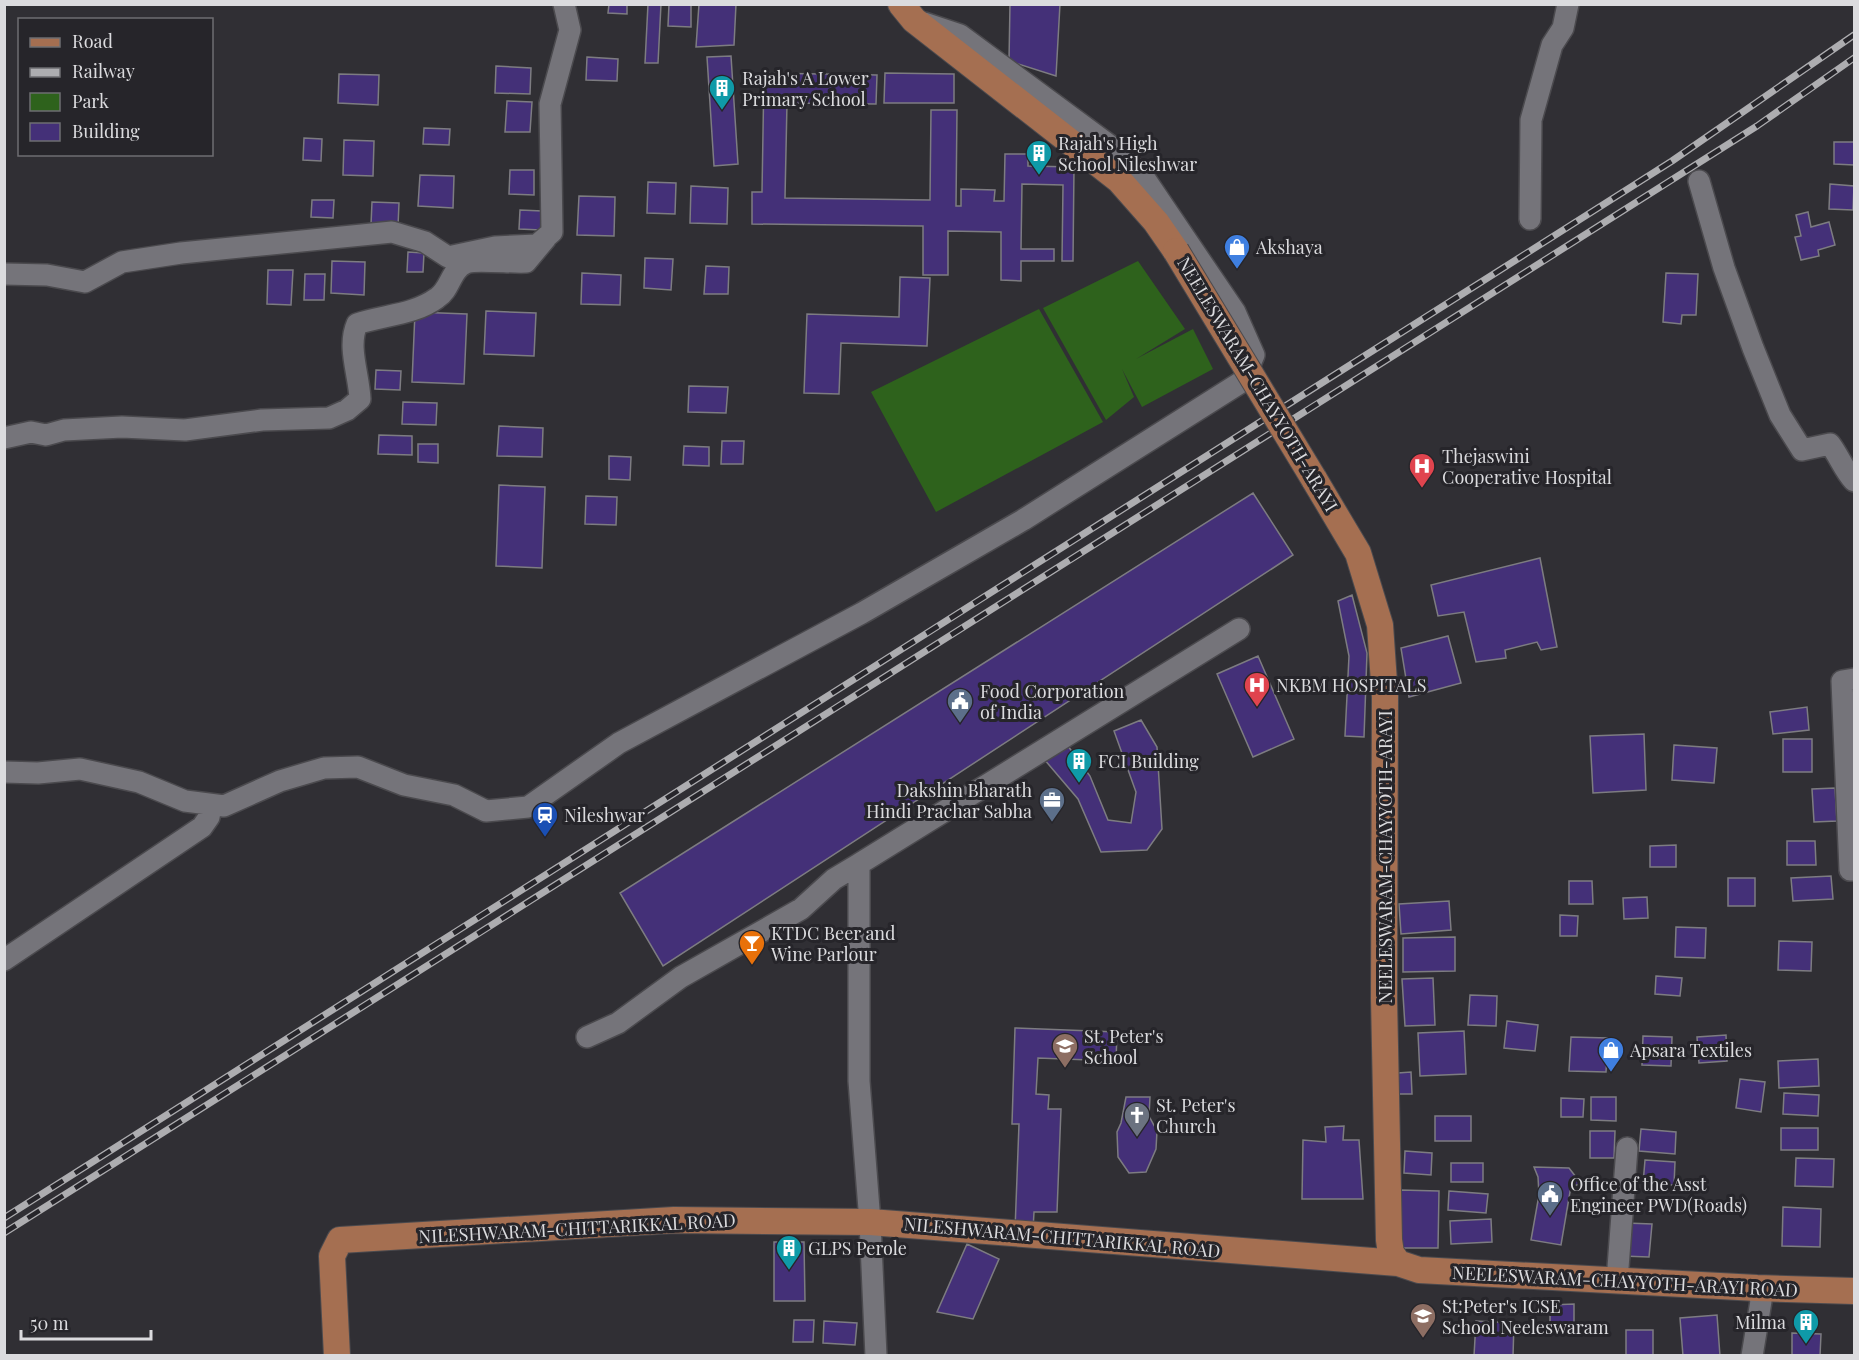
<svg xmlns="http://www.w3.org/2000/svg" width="1859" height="1360" font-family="'Playfair Display',serif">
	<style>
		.green { fill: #2e621c }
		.building { fill: #443078; stroke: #7d7c81; stroke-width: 1.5 }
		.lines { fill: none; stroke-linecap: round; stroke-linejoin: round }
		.minor-casing { stroke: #4b4a4e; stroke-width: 24 }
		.major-casing { stroke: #4b4a4e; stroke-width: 28 }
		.minor { stroke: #75747a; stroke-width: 21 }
		.major { stroke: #a56f51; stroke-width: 26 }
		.rail-casing { stroke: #adadb0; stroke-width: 7 }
		.rail { stroke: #26252a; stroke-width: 4.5; stroke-dasharray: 14; stroke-linecap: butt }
		.major-bridge-casing { stroke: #4b4a4e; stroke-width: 28; stroke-linecap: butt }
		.major-bridge { stroke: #a56f51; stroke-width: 26 }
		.labels { text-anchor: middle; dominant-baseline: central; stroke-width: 6; stroke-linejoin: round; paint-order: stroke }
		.poi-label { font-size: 18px; fill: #dbdbde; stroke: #26252a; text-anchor: start }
		.street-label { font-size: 18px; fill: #dbdbde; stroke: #26252a }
	</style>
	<rect width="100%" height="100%" fill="#302f34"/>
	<path class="green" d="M1138,261L1185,329L1136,359L1193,329L1213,369L1142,407L1122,369L1134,397L1106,420L1043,308Z
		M1039,309L1103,422L936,512L871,392Z"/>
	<path class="building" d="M609,4H627V14L608,13Z
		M648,4H661L658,63H645Z
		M669,4H691V27L668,26Z
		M699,4H736L734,45L696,47Z
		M1010,4H1060L1056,76L1009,61Z
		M731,56L738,164L714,166L707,57Z
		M587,57L618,59L617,81L586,80Z
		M496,66L531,68L530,94L495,93Z
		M764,73L877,75L876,104L787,103L785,198L930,200L931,110H957L956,206H961V189L995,190L994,201H1004L1005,154H1028V166L1074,167L1073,261H1062L1063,185L1022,184L1021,249H1054V261H1021V281L1001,280V232L948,231V275H923V226L752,224V192H762Z
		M885,73L954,74V103H884Z
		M339,74L379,75L378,105L338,103Z
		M507,101L532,102L530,132H505Z
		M424,128L450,129L449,145L423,144Z
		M304,138L322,139L321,161L303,160Z
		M344,140L374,141L373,176L343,175Z
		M1834,142H1854V165L1834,164Z
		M510,170H534V195L509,194Z
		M420,175L454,176L453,208L418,206Z
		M648,182L676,183L675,214L647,213Z
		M1830,184L1854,186L1853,210L1829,209Z
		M691,186L728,188L727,224L690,223Z
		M579,196L615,197L614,236L577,235Z
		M312,200H334L333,218L311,217Z
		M372,202L399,203L398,226L371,225Z
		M520,210L542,211L541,230L519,229Z
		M1808,212L1811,227L1829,222L1835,245L1818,250L1819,256L1801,260L1795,237L1801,236L1796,215Z
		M408,252L424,253L423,272H407Z
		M645,258L673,259L671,290L644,288Z
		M332,261L365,262L364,295L331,293Z
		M706,266L729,267L728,294H704Z
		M268,270H293L291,305L267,304Z
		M582,273L621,275L620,305L581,304Z
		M1666,273L1698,274L1696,315H1682L1681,324L1663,322Z
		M305,274H325L324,300H304Z
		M900,277L930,278L927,346L841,343L839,394L804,393L807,314L899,317Z
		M486,311L536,313L534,356L484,354Z
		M415,312L467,314L464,384L412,382Z
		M376,370L401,371L400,390L375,389Z
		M689,386L728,387L726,413L688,412Z
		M403,402L437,403L436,425L402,424Z
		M499,426L543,428L542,457L497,456Z
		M379,435L412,436V455L378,454Z
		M722,441H744L743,464H721Z
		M418,444H438V463L418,462Z
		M684,446L709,447V466L683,465Z
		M609,456L631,457L630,480L609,479Z
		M499,485L545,487L542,568L496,566Z
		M1253,493L1293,555L663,966L620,893Z
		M586,496L617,497L616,525L585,524Z
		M1540,558L1557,647L1541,650L1537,642L1505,650L1506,658L1476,662L1464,612L1438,616L1431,585Z
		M1352,595L1367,653L1364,737L1345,736L1349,656L1338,601Z
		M1448,636L1461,683L1409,697L1401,648Z
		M1258,656L1294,739L1253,757L1217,674Z
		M1807,707L1809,730L1773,734L1770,712Z
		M1141,720L1157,747L1162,829L1147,850L1101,852L1078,799L1038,752L1065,742L1090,776L1108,820L1131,823L1136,792L1114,731Z
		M1644,734L1646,790L1593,793L1590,736Z
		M1783,739H1812V772H1783Z
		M1674,745L1717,748L1714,783L1672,780Z
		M1835,788L1837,821L1814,822L1812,789Z
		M1787,841H1815L1816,865H1787Z
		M1676,845V867H1650V846Z
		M1831,876L1833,899L1793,901L1791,878Z
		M1728,878H1755V906H1728Z
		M1569,881H1592L1593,904H1569Z
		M1647,897L1648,918L1624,919L1623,898Z
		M1449,901L1451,930L1401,934L1399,904Z
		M1560,915L1578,916L1577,936H1560Z
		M1676,927L1706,928L1705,958L1675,957Z
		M1455,937V971L1403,972V938Z
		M1779,941L1812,942L1811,971L1778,970Z
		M1656,976L1682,978L1680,996L1655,994Z
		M1433,978L1435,1025L1405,1026L1402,979Z
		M1470,995L1497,996L1496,1026L1468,1025Z
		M1507,1021L1538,1025L1535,1051L1504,1048Z
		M1015,1028L1117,1032L1116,1061L1038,1058L1036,1094L1049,1095L1048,1109H1061L1057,1212H1034L1033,1230H1015L1019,1124H1012Z
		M1464,1031L1466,1074L1420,1076L1418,1033Z
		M1726,1035L1727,1061L1699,1063L1697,1037Z
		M1643,1036L1672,1037L1671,1066L1642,1065Z
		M1571,1037L1608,1038L1606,1072L1569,1071Z
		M1818,1059L1819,1086L1779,1088L1778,1061Z
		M1411,1072L1412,1094H1398V1073Z
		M1740,1079L1765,1082L1761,1112L1736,1108Z
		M1784,1093L1819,1095L1818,1116L1783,1114Z
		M1126,1097H1150L1149,1116L1157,1131L1156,1149L1146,1172L1129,1173L1118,1157L1117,1132L1121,1123Z
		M1591,1097H1616V1121L1591,1120Z
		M1561,1098L1584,1099L1583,1117H1561Z
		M1435,1116H1471V1141H1435Z
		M1344,1126L1343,1140H1359L1363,1199H1302L1303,1140L1326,1142L1325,1127Z
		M1781,1128H1818V1150H1781Z
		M1641,1129L1676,1132L1675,1154L1639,1151Z
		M1590,1131H1615L1614,1158H1590Z
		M1405,1151L1432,1153L1431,1175L1404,1173Z
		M1796,1158L1834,1159L1833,1187L1795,1186Z
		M1645,1160L1675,1162L1674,1185L1643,1184Z
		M1451,1163H1483V1182H1451Z
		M1534,1167L1569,1168L1576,1177L1583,1179L1582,1184L1571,1186L1561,1245L1531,1240L1539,1195L1538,1177Z
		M1400,1190L1439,1191L1438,1248H1400Z
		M1449,1191L1488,1194L1486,1213L1448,1210Z
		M1783,1207L1821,1209L1820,1247L1782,1246Z
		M1491,1219L1492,1242L1451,1244L1450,1221Z
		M1626,1223L1652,1224L1649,1257L1622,1256Z
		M774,1242H804L805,1301H774Z
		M967,1244L999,1259L973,1319L937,1312Z
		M1574,1304V1331L1550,1332V1305Z
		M1717,1315L1720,1356H1683L1680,1318Z
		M794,1320H814L813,1342H793Z
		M824,1321L857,1323L855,1345L823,1343Z
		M1476,1321L1514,1323L1513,1356H1474Z
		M1626,1330H1653V1356H1626Z
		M1792,1333L1821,1334L1820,1356H1792Z"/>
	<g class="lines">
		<g class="minor-casing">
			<path id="minor" d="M1699,181L1724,268L1753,348L1780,415L1802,450L1830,444C1839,456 1844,470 1854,481
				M1530,219L1531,120L1552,45L1563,28L1568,4
				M4,274L47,275L85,282L122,262L181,253L392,232L425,242L448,257L495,247L537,245L552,232L550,104L570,30L564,4
				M4,438L31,432L46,435L64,430L122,427L185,430L262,420L329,418L347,410L360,399C359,374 347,347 357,324C383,315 414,315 437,298C451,289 450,270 466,263C474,259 513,263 526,262L546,238
				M1854,679L1842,681L1850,870H1854
				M4,772L38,773L80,769L139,782L185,801L224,806L280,781L324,768L358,767L404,785L454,795L486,811L528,807L619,743L862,613L1023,520L1243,381L1254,355L1235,312L1145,179L1109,145L960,35L924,23
				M4,960L202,827L209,817L211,806
				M587,1037L618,1023L681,977L801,909L834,879L859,864
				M1617,1281L1627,1148
				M876,1356L870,1222L859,1081V864L1239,629
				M1752,1356L1761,1301L1757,1288"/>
		</g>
		<g class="major-casing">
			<path id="major" d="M901,4L914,20L1119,180L1156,222L1176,251
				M1314,479L1358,553L1380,625L1385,697L1384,998L1389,1240L1391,1253L1398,1263
				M337,1356L332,1256L340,1240L674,1220L870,1222L1398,1263L1419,1270L1757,1288L1854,1291"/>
		</g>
		<use href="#minor" class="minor"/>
		<use href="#major" class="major"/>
		<g class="rail-casing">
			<path id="rail" d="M4,1218L1672,161L1854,35
				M4,1233L1757,126L1854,58"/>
		</g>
		<use href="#rail" class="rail"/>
		<g class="major-bridge-casing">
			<path id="major-bridge" d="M1176,251L1314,479"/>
		</g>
		<use href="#major-bridge" class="major-bridge"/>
	</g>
	<defs>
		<g id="building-pin" transform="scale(1.35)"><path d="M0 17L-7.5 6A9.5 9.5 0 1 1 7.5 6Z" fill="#0f9aa8" stroke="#26252a"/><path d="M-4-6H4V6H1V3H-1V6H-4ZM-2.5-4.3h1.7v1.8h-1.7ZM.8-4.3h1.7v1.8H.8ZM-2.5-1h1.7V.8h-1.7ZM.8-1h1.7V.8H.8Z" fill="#fff"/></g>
		<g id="shop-pin" transform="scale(1.35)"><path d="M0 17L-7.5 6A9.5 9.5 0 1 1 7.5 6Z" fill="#3f7fe0" stroke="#26252a"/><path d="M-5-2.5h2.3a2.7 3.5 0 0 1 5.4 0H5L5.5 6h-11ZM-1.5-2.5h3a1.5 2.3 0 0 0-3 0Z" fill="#fff"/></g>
		<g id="hospital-pin" transform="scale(1.35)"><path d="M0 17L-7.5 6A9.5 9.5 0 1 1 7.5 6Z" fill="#e0444e" stroke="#26252a"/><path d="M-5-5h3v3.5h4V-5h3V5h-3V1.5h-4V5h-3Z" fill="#fff"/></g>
		<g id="civic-pin" transform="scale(1.35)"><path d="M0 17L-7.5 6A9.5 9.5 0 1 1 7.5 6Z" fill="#5c6f8a" stroke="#26252a"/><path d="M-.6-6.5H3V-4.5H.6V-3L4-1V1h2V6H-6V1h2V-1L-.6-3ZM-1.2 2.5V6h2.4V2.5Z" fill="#fff"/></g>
		<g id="office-pin" transform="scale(1.35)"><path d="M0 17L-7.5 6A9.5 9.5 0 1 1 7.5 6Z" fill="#5c6f8a" stroke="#26252a"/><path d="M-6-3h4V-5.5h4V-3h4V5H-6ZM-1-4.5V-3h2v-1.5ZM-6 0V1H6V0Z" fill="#fff"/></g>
		<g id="station-pin" transform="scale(1.35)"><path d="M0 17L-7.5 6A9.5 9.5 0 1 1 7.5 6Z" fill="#1a4fb4" stroke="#26252a"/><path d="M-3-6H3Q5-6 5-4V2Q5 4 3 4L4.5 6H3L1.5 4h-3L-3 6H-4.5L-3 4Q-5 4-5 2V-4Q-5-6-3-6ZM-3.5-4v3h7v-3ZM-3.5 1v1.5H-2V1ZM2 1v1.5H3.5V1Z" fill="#fff"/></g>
		<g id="bar-pin" transform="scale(1.35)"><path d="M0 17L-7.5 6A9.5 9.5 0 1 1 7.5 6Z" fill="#e8710a" stroke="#26252a"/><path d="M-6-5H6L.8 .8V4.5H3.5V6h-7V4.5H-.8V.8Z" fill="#fff"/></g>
		<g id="school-pin" transform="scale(1.35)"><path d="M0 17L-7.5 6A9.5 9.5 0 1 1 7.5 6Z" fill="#8d6e63" stroke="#26252a"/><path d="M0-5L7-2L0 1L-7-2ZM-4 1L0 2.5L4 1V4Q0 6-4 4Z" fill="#fff"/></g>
		<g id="church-pin" transform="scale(1.35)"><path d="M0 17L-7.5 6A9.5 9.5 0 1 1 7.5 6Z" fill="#6b7280" stroke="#26252a"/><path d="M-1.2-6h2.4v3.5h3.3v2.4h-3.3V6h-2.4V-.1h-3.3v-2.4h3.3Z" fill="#fff"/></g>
	</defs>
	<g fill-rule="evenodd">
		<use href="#building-pin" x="722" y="88"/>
		<use href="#building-pin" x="1039" y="153"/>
		<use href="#shop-pin" x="1237" y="247"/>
		<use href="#hospital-pin" x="1422" y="466"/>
		<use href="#hospital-pin" x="1257" y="685"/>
		<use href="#civic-pin" x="960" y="701"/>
		<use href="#building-pin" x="1079" y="761"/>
		<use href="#office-pin" x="1052" y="800"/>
		<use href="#station-pin" x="545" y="815"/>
		<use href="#bar-pin" x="752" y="943"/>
		<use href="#school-pin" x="1065" y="1046"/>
		<use href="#shop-pin" x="1611" y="1050"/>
		<use href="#church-pin" x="1137" y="1115"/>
		<use href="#civic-pin" x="1550" y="1194"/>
		<use href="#building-pin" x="789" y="1248"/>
		<use href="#school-pin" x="1423" y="1316"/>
		<use href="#building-pin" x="1806" y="1322"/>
	</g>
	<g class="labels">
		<g class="poi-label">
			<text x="742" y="78">Rajah's A Lower<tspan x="742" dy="21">Primary School</tspan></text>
			<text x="1058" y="143">Rajah's High<tspan x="1058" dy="21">School Nileshwar</tspan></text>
			<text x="1256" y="247">Akshaya</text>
			<text x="1442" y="456">Thejaswini<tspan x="1442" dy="21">Cooperative Hospital</tspan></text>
			<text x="1276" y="685">NKBM HOSPITALS</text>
			<text x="980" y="691">Food Corporation<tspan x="980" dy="21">of India</tspan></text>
			<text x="1098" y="761">FCI Building</text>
			<text x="1032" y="790" text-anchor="end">Dakshin Bharath<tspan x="1032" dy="21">Hindi Prachar Sabha</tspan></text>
			<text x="564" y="815">Nileshwar</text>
			<text x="771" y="933">KTDC Beer and<tspan x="771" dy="21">Wine Parlour</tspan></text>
			<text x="1084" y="1036">St. Peter's<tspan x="1084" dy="21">School</tspan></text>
			<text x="1630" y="1050">Apsara Textiles</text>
			<text x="1156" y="1105">St. Peter's<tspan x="1156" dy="21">Church</tspan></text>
			<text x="1570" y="1184">Office of the Asst<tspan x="1570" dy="21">Engineer PWD(Roads)</tspan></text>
			<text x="808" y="1248">GLPS Perole</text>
			<text x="1442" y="1306">St:Peter's ICSE<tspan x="1442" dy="21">School Neeleswaram</tspan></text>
			<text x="1786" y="1322" text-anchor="end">Milma</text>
		</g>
		<g class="street-label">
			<text transform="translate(1258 384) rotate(59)">NEELESWARAM-CHAYYOTH-ARAYI</text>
			<text transform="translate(1385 857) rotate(-90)">NEELESWARAM-CHAYYOTH-ARAYI</text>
			<text transform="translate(577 1228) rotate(-3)">NILESHWARAM-CHITTARIKKAL ROAD</text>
			<text transform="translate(1062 1237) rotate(5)">NILESHWARAM-CHITTARIKKAL ROAD</text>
			<text transform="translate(1625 1281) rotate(3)">NEELESWARAM-CHAYYOTH-ARAYI ROAD</text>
		</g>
	</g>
	<rect width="1859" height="1360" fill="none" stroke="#dbdbde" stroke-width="12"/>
	<rect x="18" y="18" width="195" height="138" fill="#26252a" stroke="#6e6e72" stroke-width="1.5"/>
	<rect x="30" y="38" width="30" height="9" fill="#a56f51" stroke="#6e6e72" stroke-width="1.5"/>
	<text x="72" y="48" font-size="18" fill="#dbdbde">Road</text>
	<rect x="30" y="68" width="30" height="9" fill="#adadb0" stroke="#6e6e72" stroke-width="1.5"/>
	<text x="72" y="78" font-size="18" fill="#dbdbde">Railway</text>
	<rect x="30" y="93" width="30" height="18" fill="#2e621c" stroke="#6e6e72" stroke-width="1.5"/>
	<text x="72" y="108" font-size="18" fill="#dbdbde">Park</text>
	<rect x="30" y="123" width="30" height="18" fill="#443078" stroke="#6e6e72" stroke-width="1.5"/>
	<text x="72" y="138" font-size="18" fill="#dbdbde">Building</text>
	<path d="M21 1330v9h130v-9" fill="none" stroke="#dbdbde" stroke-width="3"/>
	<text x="30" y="1330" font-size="18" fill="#dbdbde" stroke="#26252a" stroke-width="4.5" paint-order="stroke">50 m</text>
</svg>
